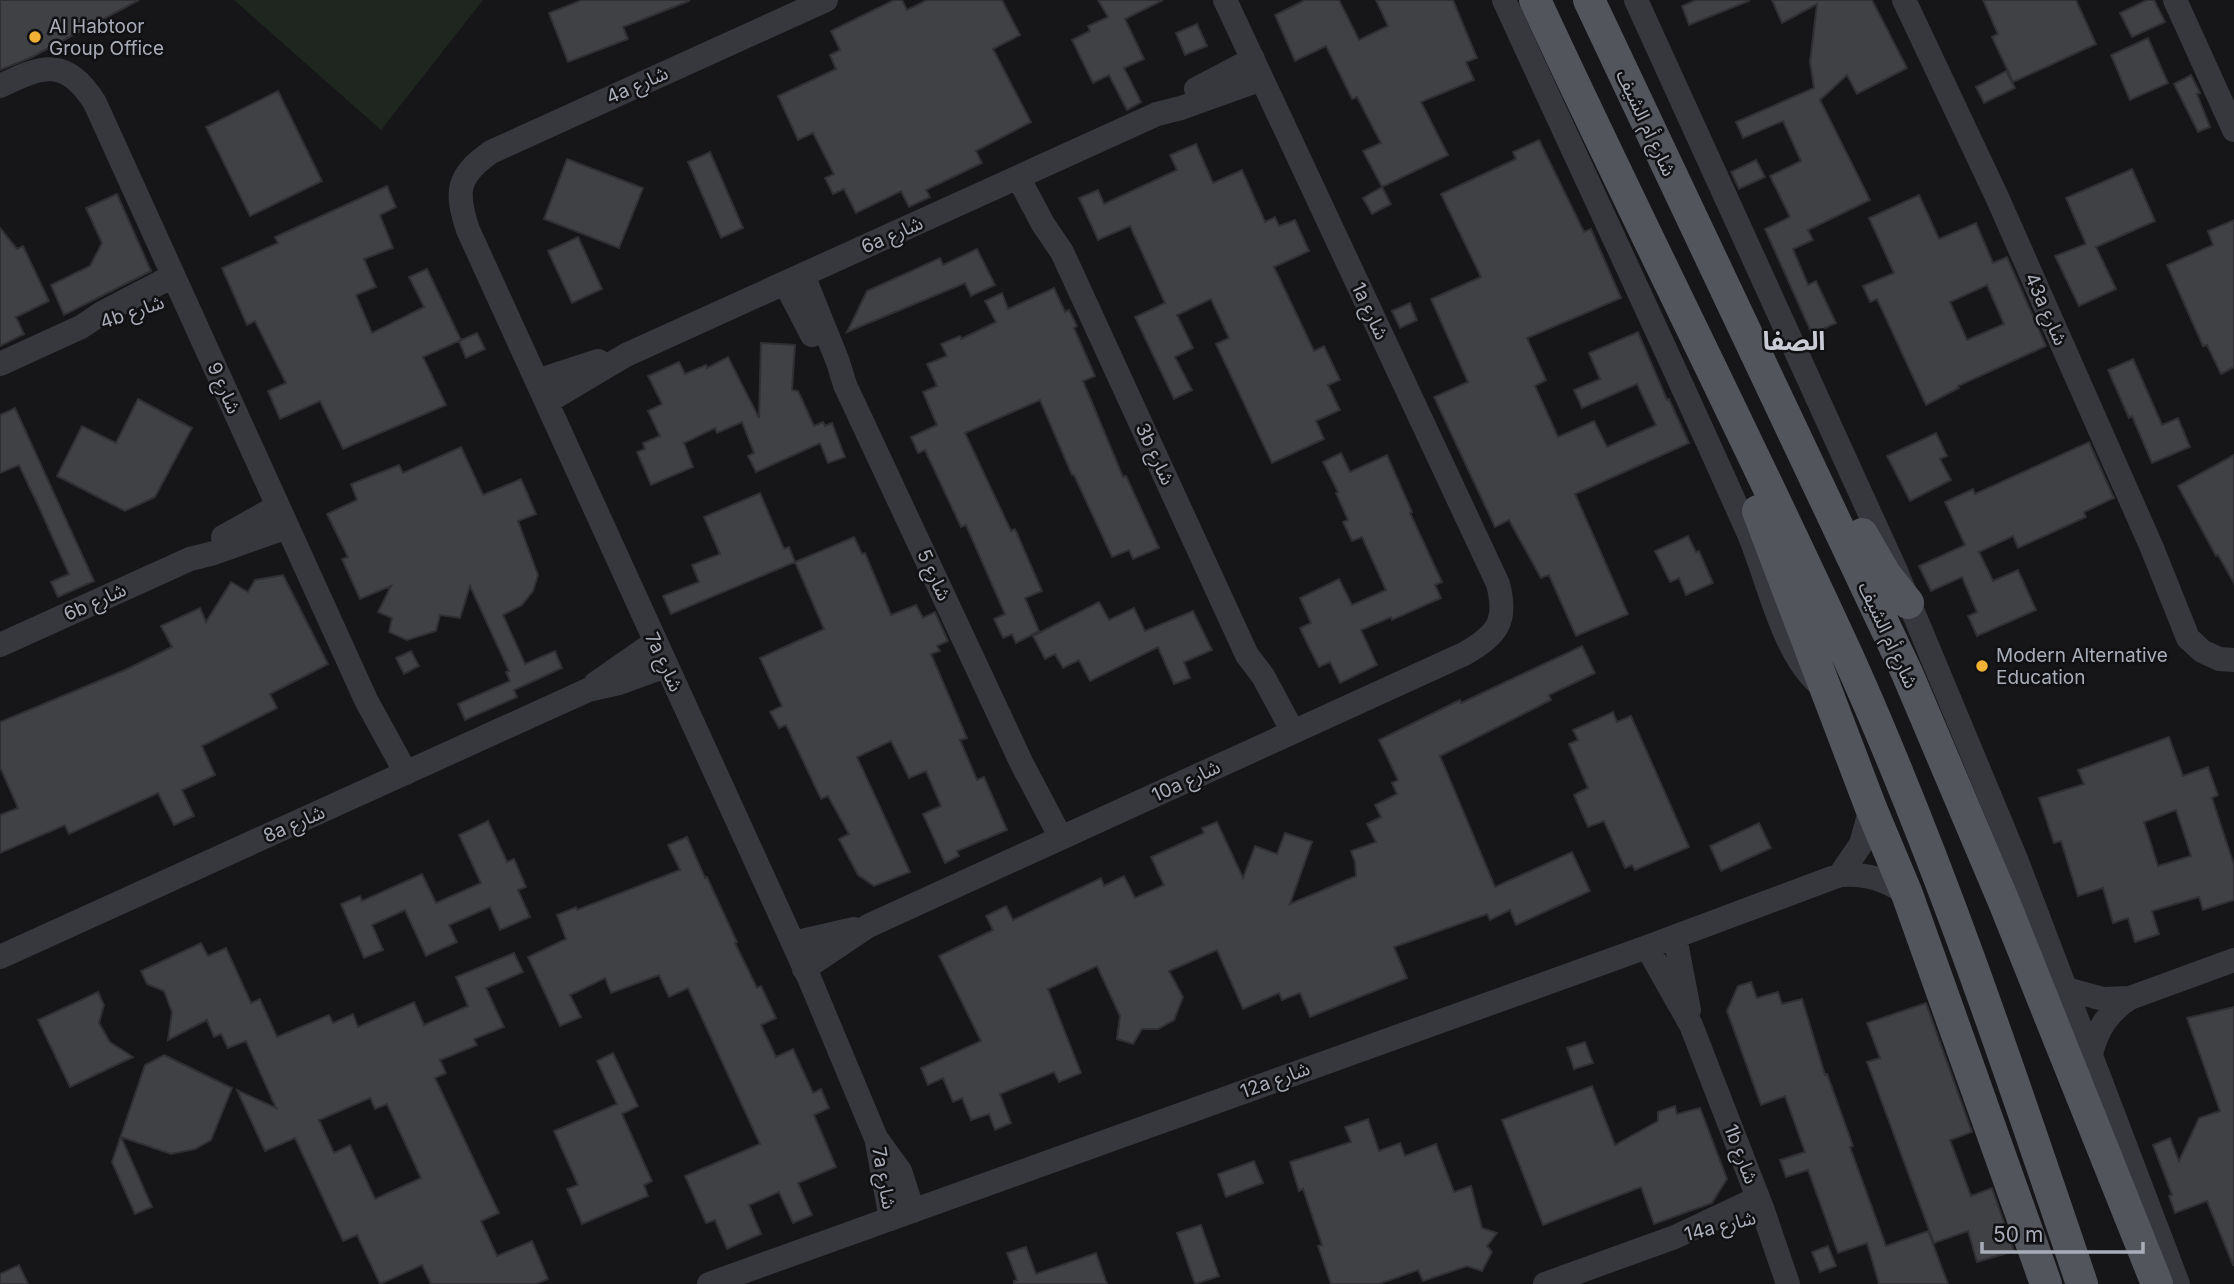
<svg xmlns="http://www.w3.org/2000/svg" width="2234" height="1284" font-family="Inter,'Noto Sans Arabic',sans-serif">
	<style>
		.green { fill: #1e261f }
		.building { fill: #404145; stroke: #303034; stroke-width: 2; fill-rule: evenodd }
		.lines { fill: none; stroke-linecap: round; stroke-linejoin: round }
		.minor { stroke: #37383d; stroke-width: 24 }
		.major { stroke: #53555c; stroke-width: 32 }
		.poi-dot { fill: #f2b134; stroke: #111113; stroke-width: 2.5 }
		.labels { text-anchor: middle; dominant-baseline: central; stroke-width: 5; stroke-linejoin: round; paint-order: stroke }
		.poi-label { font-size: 19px; fill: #a8adb8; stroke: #111113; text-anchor: start }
		.street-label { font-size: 19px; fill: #a8adb8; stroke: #111113 }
		.district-label { font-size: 26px; font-weight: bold; fill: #c9ccd4; stroke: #111113 }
	</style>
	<rect width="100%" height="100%" fill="#161618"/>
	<path class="green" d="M234,0H483L381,130Z"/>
	<path class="building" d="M0,0H139L32,57L0,70Z
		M582,0H689V1L623,27L628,39L568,62L549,13Z
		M894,0H902L907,10L927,0H1002L1020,35L993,49L1031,122L976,151L982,163L926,190L930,197L909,207L901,191L856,213L844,189L833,194L825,178L834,174L813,133L798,140L778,96L836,69L830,55L840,50L831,31Z
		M1098,0H1163L1125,19L1144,59L1124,68L1141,102L1127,110L1109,75L1093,83L1072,40L1090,31L1088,26L1108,17Z
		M1305,0H1339L1359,40L1388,26L1376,0H1453L1477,58L1466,62L1474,80L1421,102L1448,155L1382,187L1363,151L1381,143L1357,97L1352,99L1326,46L1295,61L1275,15Z
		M1696,0H1748L1749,1L1689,25L1682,6Z
		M1772,0H1872L1907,68L1857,94L1847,75L1820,100L1870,200L1808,230L1813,240L1793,249L1808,285L1816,281L1836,323L1812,334L1765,229L1790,217L1770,176L1801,161L1783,121L1743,138L1736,122L1814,88L1810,62L1817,4L1782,23Z
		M1983,0H2076L2096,44L2013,82L1992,37L1998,34Z
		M2147,0H2154L2165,22L2132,37L2120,13Z
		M1197,24L1207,46L1185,55L1176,33Z
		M2148,38L2168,83L2130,100L2111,55Z
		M2006,71L2015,88L1984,103L1976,87Z
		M2191,75L2200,93L2197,94L2210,127L2198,132L2174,84Z
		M278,91L322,181L250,216L206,127Z
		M1539,140L1584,232L1591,229L1621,298L1527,338L1546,380L1535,386L1558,437L1594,421L1607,447L1656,425L1637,384L1582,408L1574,390L1600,379L1589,353L1638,332L1667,400L1669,399L1689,443L1575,494L1628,614L1576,636L1549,575L1541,578L1509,520L1495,527L1434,397L1468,382L1431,299L1481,277L1441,194L1516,159L1513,152Z
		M1196,144L1213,183L1242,170L1265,222L1275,217L1279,226L1295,220L1309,251L1274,267L1314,351L1324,346L1340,380L1328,385L1340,410L1316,421L1324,439L1272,463L1216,344L1229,338L1211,299L1177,315L1193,348L1175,357L1192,390L1174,399L1135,317L1165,303L1130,226L1098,240L1079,198L1098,190L1104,204L1177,170L1170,155Z
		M710,152L743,228L721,238L688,162Z
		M567,159L643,188L619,248L544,219Z
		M1756,160L1765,177L1739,189L1731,172Z
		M2132,169L2155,221L2096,247L2116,289L2079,306L2055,256L2086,244L2066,198Z
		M387,186L396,207L380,215L393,248L364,259L376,287L356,295L372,333L424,307L409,277L427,269L461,340L423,357L446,405L343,449L320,401L280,419L268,391L286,383L255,321L247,325L222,268L278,243L275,237Z
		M1382,187L1391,204L1372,214L1363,198Z
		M117,194L151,271L64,315L51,285L90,266L102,243L86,208Z
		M1919,195L1939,239L1976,223L1993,263L2007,257L2046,346L1958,386L1959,388L1926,405L1877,299L1870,302L1863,286L1894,273L1869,218ZM1987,285L2004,324L1967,340L1950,302Z
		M2234,220V367L2221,374L2207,345L2203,346L2167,265L2213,245L2208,231Z
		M0,228L17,249L23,246L49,301L16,317L24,334L0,346Z
		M578,237L602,289L572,303L548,251Z
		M977,249L995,285L971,296L965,283L847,332L867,291L940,258L943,265Z
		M1054,288L1065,312L1069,310L1077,326L1074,328L1095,376L1083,381L1123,477L1126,476L1159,548L1133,559L1129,550L1112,557L1074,475H1072L1040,400L965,433L1011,531L1015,529L1042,591L1025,598L1039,631L1016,643L1012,634L1003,638L994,619L1005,614L966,525L961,527L925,450L918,453L911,437L937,425L923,392L937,386L927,364L947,356L941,344L960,336L961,339L996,322L985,301L1002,293L1008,309Z
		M1410,303L1417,320L1400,328L1392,311Z
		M477,333L485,349L466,358L459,341Z
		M761,343L795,345L792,390L798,391L814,426L823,422L825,426L832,423L845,457L828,463L820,443L756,472L748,456L754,453L742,422L717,433L715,428L684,443L693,467L651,485L637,452L645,449L643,443L660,436L648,411L662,404L648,376L679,362L685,374L706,365L707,368L728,357L759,418Z
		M2133,359L2162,425L2178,418L2190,447L2152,463L2132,416L2129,418L2108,370Z
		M138,399L192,428L155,497L125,511L57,476L82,426L116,443Z
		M15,408L94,581L58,597L51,582L69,574L38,505L19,465L0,473V415Z
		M1936,433L1947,456L1940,459L1951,480L1910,501L1887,456Z
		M2089,442L2114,498L2084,512L2086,517L2018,548L2013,536L1979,552L1993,581L2018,570L2036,610L1977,636L1968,616L1977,612L1962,577L1931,591L1919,566L1965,545L1945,502L1973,489L1975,494Z
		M461,447L483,495L521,479L536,514L518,521L538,575L533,591L522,605L503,615L525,664L555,651L562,668L514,690L517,697L465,720L458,704L510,681L506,672L509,671L470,586L460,618L440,615L436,631L407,640L389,632L392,618L378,612L391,586L360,599L342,559L348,557L327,514L357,500L351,484L399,465L403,473Z
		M1341,453L1350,472L1387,455L1412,512L1410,513L1442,582L1435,585L1441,598L1392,620L1391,617L1361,630L1377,665L1340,683L1330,662L1319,667L1307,643L1300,628L1311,623L1300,598L1339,579L1352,605L1386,590L1362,537L1352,541L1343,522L1348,520L1336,493L1338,492L1323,462Z
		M2234,455V583L2218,555L2216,556L2178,486Z
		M760,493L784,549L789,547L795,562L671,614L663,596L699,582L692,565L720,554L704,517Z
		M1688,536L1696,552L1699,551L1713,583L1686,595L1679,578L1670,582L1655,551Z
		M854,537L862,554L865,553L891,615L916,605L923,618L935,612L948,641L937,646L940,651L931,654L967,738L960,740L977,780L984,777L1007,830L957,851L959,856L945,863L923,814L941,806L926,771L909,778L891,741L857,757L910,872L874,886L858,875L839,839L849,834L828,796L821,799L786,725L779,728L770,712L782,706L760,658L824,629L795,562Z
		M283,575L328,664L270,694L277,708L202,746L215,775L182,790L194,816L174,825L158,793L69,834L65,825L0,853V815L18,808L0,767V722L125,670L172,647L161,626L200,608L206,622L231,582L248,592L255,580Z
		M1099,602L1109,620L1134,608L1145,631L1193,611L1212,650L1184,662L1190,678L1174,684L1158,647L1090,681L1079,660L1063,668L1055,654L1045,659L1033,636Z
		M1582,646L1595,673L1549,695L1551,700L1440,756L1495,887L1572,852L1590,891L1516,925L1510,910L1490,920L1487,914L1394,947L1407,978L1310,1017L1300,993L1282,1000L1279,993L1243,1009L1217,950L1169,971L1183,997L1174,1020L1158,1029H1142L1133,1044L1117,1039L1120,1016L1097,966L1048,989L1081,1073L1059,1082L1054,1072L1000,1094L1011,1123L995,1130L989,1114L971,1120L962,1098L953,1102L943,1078L928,1085L921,1068L981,1041L939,956L993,930L986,916L1006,906L1013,920L1101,878L1104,886L1124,876L1135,898L1164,885L1151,857L1204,833L1202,828L1217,822L1243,878L1255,846L1277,854L1285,833L1312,842L1290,904L1356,876L1355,862L1351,851L1376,842L1367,824L1381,817L1375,805L1397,794L1392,783L1398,780L1379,740L1460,700L1461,703Z
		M411,651L419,666L404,674L396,658Z
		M1613,712L1617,722L1631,716L1689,847L1635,870L1632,865L1625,868L1604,821L1588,827L1574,795L1588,788L1569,744L1578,740L1573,730Z
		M2169,737L2183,776L2208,767L2218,795L2212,798L2234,865V900L2203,910L2199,897L2152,911L2159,934L2135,942L2128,918L2113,923L2103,888L2078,896L2061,841L2054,843L2039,798L2084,784L2078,770ZM2176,810L2191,856L2158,866L2144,822Z
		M488,821L507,862L514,859L526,887L518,890L530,917L500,930L490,907L449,925L457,942L426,956L405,910L372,925L383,950L364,958L341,904L360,896L362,901L422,874L436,903L481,883L459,835Z
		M1759,823L1771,848L1721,871L1710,846Z
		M687,837L705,878L707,877L737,942L735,943L757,988L761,986L776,1018L761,1025L776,1057L793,1049L813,1093L821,1089L829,1108L814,1115L836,1167L798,1183L812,1215L793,1223L779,1192L749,1205L761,1234L727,1249L715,1220L706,1223L685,1176L760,1144L688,988L669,997L659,975L611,993L605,978L570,995L581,1017L560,1026L528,957L566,939L557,915L576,907L577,910L680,870L668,845Z
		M201,943L208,956L226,948L251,1003L260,999L277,1037L329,1015L333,1023L353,1014L358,1027L414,1002L424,1025L468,1006L456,977L514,953L523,972L486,988L504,1027L474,1039L477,1045L440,1060L446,1073L435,1078L499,1213L481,1221L497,1256L532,1241L548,1279L536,1284H431L422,1265L380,1284L357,1235L343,1241L295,1138L265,1151L237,1090L276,1108L246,1041L228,1048L221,1034L214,1037L207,1020L168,1040L172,1012L164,991L147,984L141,971ZM370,1098L375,1109L387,1104L421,1178L375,1199L350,1145L334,1153L319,1120Z
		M1751,982L1757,998L1778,992L1782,1004L1802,999L1825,1075L1827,1074L1853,1146L1850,1147L1886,1246L1928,1231L1948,1284H1879L1867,1243L1838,1253L1808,1170L1786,1177L1780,1160L1805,1152L1785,1096L1761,1105L1727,1011L1738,986Z
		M98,992L104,1005L99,1023L110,1042L133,1057L70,1087L38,1020Z
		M1926,1003L1972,1132L1950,1140L1971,1196L1992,1188L2014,1251L1977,1262L1968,1231L1934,1243L1867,1062L1880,1058L1867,1023Z
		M2234,1007V1265H2233L2207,1201L2175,1213L2169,1196L2172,1195L2153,1145L2170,1138L2179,1161L2199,1118L2220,1111L2187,1018Z
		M1585,1042L1593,1063L1574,1069L1567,1048Z
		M613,1053L638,1106L622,1114L652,1181L644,1185L648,1196L582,1224L567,1189L578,1185L554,1131L617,1104L597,1061Z
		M164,1055L232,1088L211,1140L195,1149L171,1154L121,1137L152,1207L135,1214L112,1162L145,1065Z
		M1592,1086L1615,1145L1658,1121V1112L1675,1106L1677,1114L1700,1108L1727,1179L1712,1203L1654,1224L1641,1187L1543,1225L1502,1120Z
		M1368,1119L1379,1151L1400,1143L1405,1156L1436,1144L1454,1192L1471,1186L1482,1228L1497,1233L1487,1246L1492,1252L1482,1271L1467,1266L1423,1281L1418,1270L1379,1284H1331L1318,1246L1322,1245L1303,1189L1299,1191L1290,1162L1351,1142L1345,1127Z
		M1254,1161L1263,1183L1226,1197L1218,1174Z
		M1201,1225L1219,1276L1195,1284L1177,1233Z
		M1828,1246L1836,1266L1820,1272L1812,1252Z
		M1026,1247L1036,1274L1096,1253L1107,1284H1014V1281L1017,1280L1007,1253Z
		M19,1265L28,1284H0V1274Z"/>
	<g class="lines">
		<path class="minor" d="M826,0L491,152C457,176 455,191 468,230L810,980L876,1138L900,1171L913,1211
			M1504,0C1585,177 1669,354 1748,532C1768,578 1782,652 1819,684
			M1636,0L1896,571L2016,859L2178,1284
			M1904,0L1997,197L2152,548L2188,638L2202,651L2219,659L2234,660
			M2175,0L2234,130
			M0,86C43,65 66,57 95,103L366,700L406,773
			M1196,89L1253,59
			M1018,177L1043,224L1062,252L1247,655L1263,676L1293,732
			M803,275L838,362L845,385L1022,764L1061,838
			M785,283L812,335
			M0,364L81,327L102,313L173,276
			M537,381L598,361
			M547,402L626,355L1157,114L1181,108L1262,79
			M223,537L278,506
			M0,645L190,559L214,553L287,527
			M596,683L655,642
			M1840,875L1861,844L1871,808
			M1675,937L1689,1010
			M793,943L854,929
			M1647,947L1691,1025L1762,1208L1788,1284
			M0,957L588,690L619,683L666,666
			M804,969L868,926L1464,654C1497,635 1508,622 1498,584L1225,0
			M2063,988L2103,999L2130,998L2234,960
			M2091,1054C2097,1029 2108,1012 2130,998
			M877,1142L891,1219
			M709,1284L1647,947L1840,875C1866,873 1885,879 1907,894
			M1545,1284L1675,1237L1758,1198"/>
		<path class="major" d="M1535,0C1637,221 1748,438 1849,659C1940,862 2011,1074 2082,1284
			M1589,0L1907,673L2004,902L2157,1284
			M1758,511L1871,808L1907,894L2046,1284
			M1862,534L1885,574L1908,603"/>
	</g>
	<g class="poi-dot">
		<circle cx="35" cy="37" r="7"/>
		<circle cx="1982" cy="666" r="7"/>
	</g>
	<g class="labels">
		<g class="poi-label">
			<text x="49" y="26">Al Habtoor<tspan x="49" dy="22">Group Office</tspan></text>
			<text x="1996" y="655">Modern Alternative<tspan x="1996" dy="22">Education</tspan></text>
		</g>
		<g class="street-label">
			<text transform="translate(637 85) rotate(-24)">4a شارع</text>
			<text transform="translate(1646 123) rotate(65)">شارع أم الشيف</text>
			<text transform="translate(892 235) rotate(-24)">6a شارع</text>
			<text transform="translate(2046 309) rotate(66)">43a شارع</text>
			<text transform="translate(1370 311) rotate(65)">1a شارع</text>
			<text transform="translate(132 312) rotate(-19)">4b شارع</text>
			<text transform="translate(224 388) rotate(66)">شارع 9</text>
			<text transform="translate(1155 454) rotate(65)">3b شارع</text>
			<text transform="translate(934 575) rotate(65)">شارع 5</text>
			<text transform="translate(95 602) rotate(-24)">6b شارع</text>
			<text transform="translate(1888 635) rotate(65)">شارع أم الشيف</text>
			<text transform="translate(664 662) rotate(65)">7a شارع</text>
			<text transform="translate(1186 781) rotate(-25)">10a شارع</text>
			<text transform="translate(294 824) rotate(-24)">8a شارع</text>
			<text transform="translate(1275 1080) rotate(-20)">12a شارع</text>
			<text transform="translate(1741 1154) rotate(69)">1b شارع</text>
			<text transform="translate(884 1178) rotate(80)">7a شارع</text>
			<text transform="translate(1720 1226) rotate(-14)">14a شارع</text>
		</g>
		<g class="district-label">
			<text x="1794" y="340">الصفا</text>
		</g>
	</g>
	<path d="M1982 1242v10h161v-10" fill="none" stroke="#a8adb8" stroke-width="3.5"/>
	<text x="1993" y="1242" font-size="21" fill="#a8adb8" stroke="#111113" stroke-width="5" paint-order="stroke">50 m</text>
</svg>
